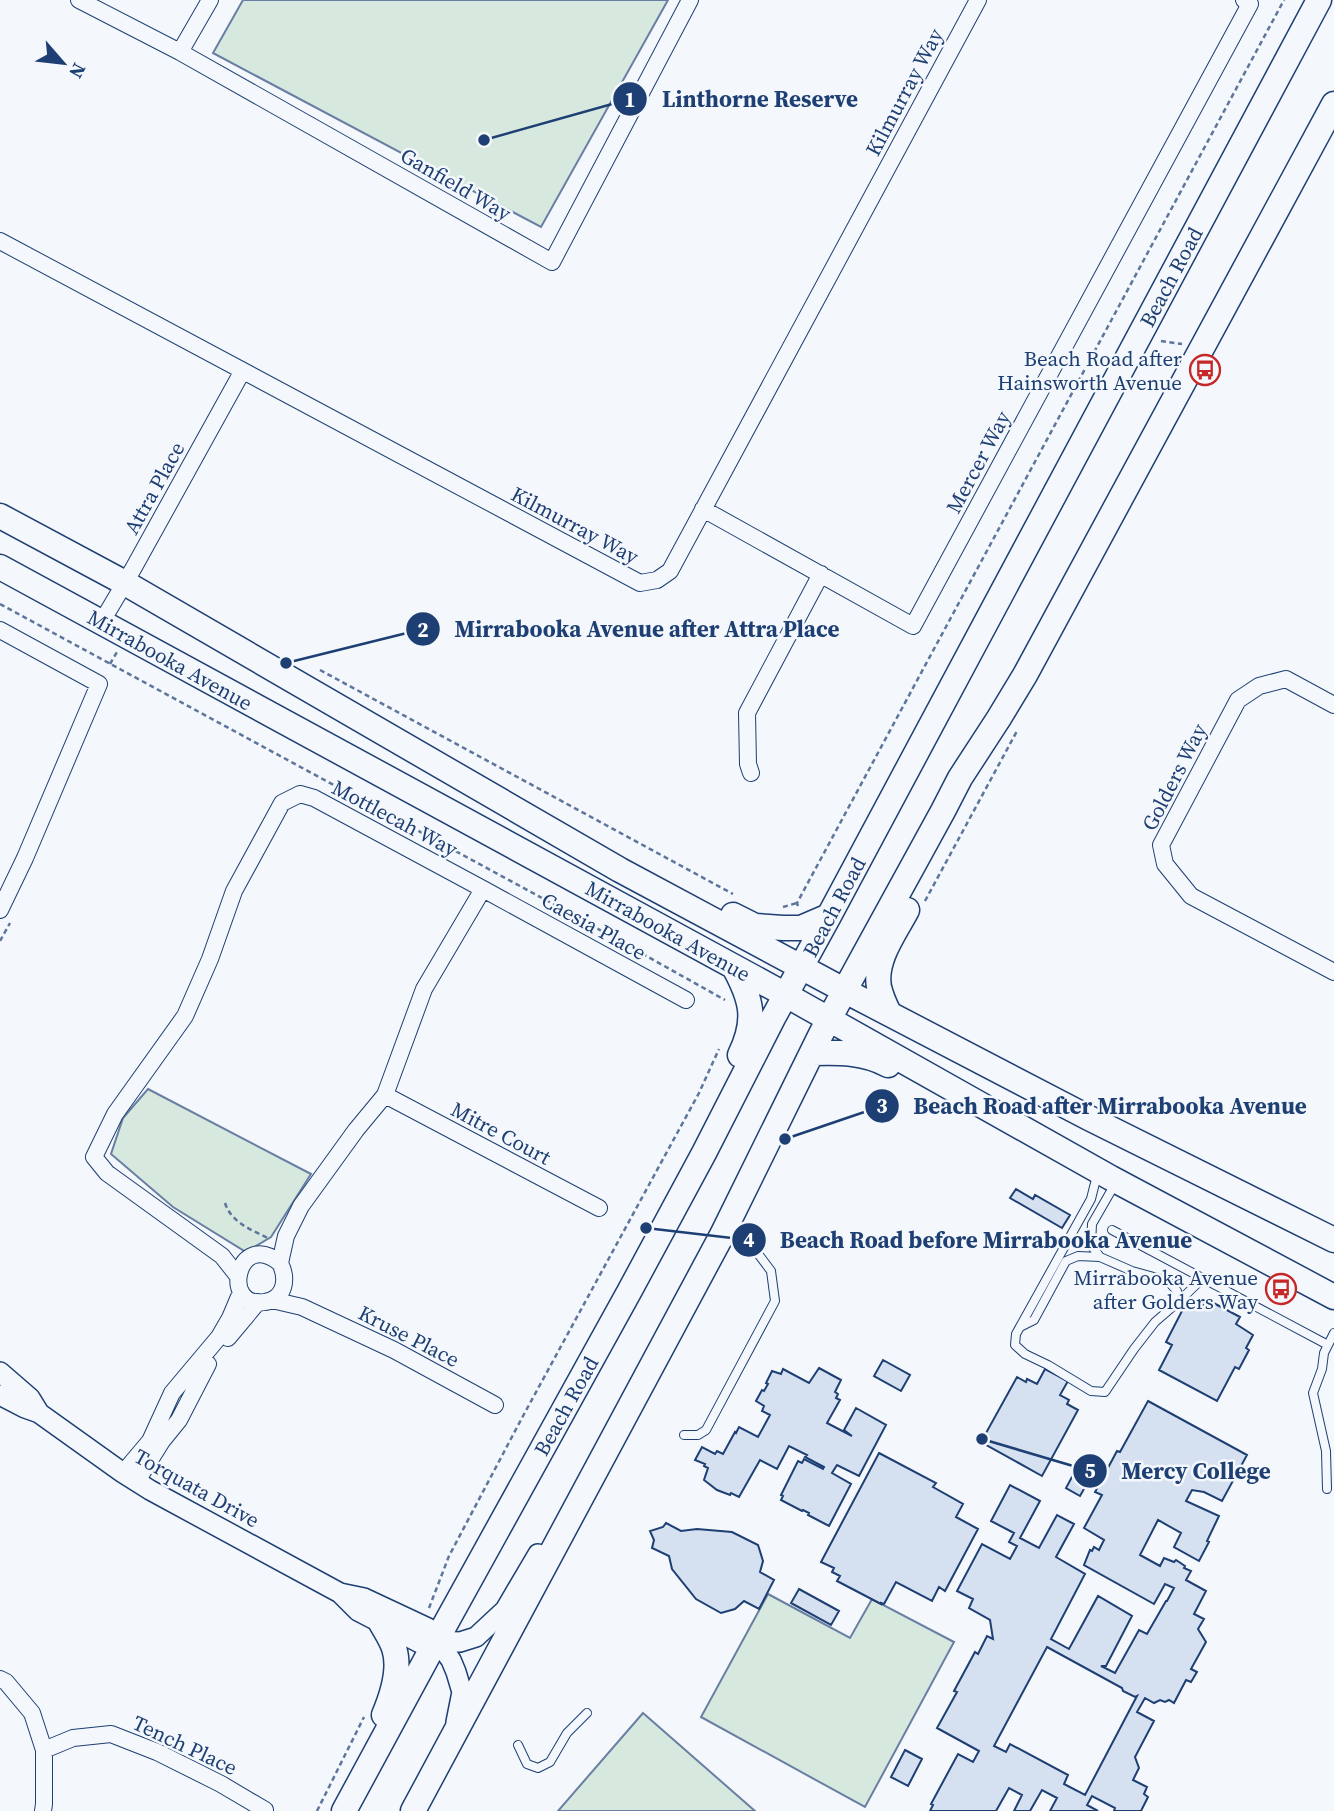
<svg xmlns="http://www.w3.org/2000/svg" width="1334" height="1811" font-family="'Source Serif 4',serif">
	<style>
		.green { fill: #d7e8df; stroke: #687fa3; stroke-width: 2 }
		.building { fill: #d5e0f0; stroke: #1d3f73; stroke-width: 2; fill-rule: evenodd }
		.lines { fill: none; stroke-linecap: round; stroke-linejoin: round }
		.service-casing { stroke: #1d3f73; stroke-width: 10 }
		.minor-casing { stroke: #1d3f73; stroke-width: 18 }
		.tertiary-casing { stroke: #1d3f73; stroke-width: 22 }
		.primary-casing { stroke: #1d3f73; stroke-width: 27 }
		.path { stroke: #5e769c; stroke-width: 2.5; stroke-dasharray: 5 3.5; stroke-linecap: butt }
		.service { stroke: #f4f7fb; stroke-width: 8 }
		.minor { stroke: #f4f7fb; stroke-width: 16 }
		.tertiary { stroke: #f4f7fb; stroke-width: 19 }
		.primary { stroke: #f4f7fb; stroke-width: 24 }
		.labels { text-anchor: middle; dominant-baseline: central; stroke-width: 5; stroke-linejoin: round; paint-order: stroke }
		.street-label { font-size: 21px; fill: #1d3f73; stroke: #f4f7fb }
		.poi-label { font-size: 21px; fill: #1d3f73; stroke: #f4f7fb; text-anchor: end }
		.leader { fill: none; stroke: #1d3f73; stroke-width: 2.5 }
		.callout-dot { fill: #1d3f73; stroke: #f4f7fb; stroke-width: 2.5 }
		.mark-label { font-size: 21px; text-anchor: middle; font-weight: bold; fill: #fff }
		.callout-label { font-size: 23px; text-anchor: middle; font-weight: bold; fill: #1d3f73; stroke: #f4f7fb; stroke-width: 5; stroke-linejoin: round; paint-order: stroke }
	</style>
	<rect width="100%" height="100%" fill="#f4f7fb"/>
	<path class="green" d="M243,0H668L541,227L213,53Z
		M148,1089L311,1174L271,1237L246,1252L173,1207L111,1154L123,1118Z
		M768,1594L850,1638L872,1599L954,1642L865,1807L701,1717Z
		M643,1713L755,1811H558Z"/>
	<path class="building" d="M1016,1189L1033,1199L1035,1195L1070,1215L1062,1228L1010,1198Z
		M1206,1299L1240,1317L1236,1324L1253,1335L1246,1348L1249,1350L1239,1369L1235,1367L1217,1401L1159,1370L1172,1345L1166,1342L1184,1307L1190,1310L1194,1303L1202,1308Z
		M883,1360L910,1375L901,1391L874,1376Z
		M819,1368L841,1380L835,1392L838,1394L836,1398L840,1400L827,1423L852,1436L844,1430L856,1408L886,1425L859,1476L837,1465L832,1473L851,1484L829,1526L808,1515L809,1513L803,1510L802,1511L781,1500L783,1496L781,1495L798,1461L802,1463L804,1459L823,1469L824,1467L805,1457L807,1455L789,1446L777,1469L760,1460L739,1497L731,1493L730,1495L717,1490L704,1480L708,1468L704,1466L705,1464L695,1460L702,1447L715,1454L717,1451L723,1454L735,1432L736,1433L739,1427L758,1437L770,1415L762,1411L764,1406L756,1401L762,1390L764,1391L768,1384L766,1383L772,1371L781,1374L783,1369L809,1383Z
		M1045,1369L1068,1381L1060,1395L1069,1400L1067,1404L1078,1410L1042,1476L981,1442L1017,1377L1026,1382L1027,1379L1037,1384Z
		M1148,1401L1247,1455L1222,1501L1204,1492L1192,1490L1186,1501L1219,1516L1207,1541L1209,1542L1199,1561L1174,1547L1181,1533L1158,1520L1140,1555L1160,1566L1164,1558L1174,1562L1176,1560L1185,1566L1184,1568L1191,1571L1186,1580L1206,1591L1194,1614L1204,1619L1198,1629L1206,1642L1191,1669L1197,1672L1191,1682L1186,1680L1174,1703L1169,1700L1165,1702L1160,1700L1154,1703L1145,1698L1137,1712L1154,1721L1135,1757L1139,1768L1133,1780L1147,1787L1144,1794L1148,1797L1141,1811H1114L1115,1808L1092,1796L1087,1805L1098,1811H1050L1057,1798L1042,1790L1030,1811H1014L1022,1795L1009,1788L996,1811H930L933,1805L931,1804L958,1754L973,1762L979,1751L937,1728L957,1692L954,1691L975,1652L978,1654L987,1636L993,1639L990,1620L969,1608L973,1599L957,1591L982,1544L1010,1559L1017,1546L1009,1542L1014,1533L991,1521L1010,1485L1040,1501L1020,1538L1039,1548L1057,1515L1074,1524L1056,1557L1085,1574L1051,1639L1069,1649L1098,1596L1132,1616L1106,1666H1101L1115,1673L1139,1630L1147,1634L1166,1601H1167L1174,1588L1165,1584L1154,1604L1084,1565L1090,1550L1092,1551L1094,1547L1099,1550L1104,1540L1084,1528L1102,1495L1095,1492L1117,1451L1120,1452ZM1047,1647L1122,1688L1123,1691L1135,1697L1137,1696L1085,1795L1064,1784L1068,1775L1010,1744L1006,1752L994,1746Z
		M879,1453L936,1483L933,1487L963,1504L956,1517L978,1529L945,1591L939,1587L932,1601L896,1582L884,1604L881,1603V1604L837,1581L840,1576L832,1572L834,1568L821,1562Z
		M1081,1460L1096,1468L1080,1496L1066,1488Z
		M666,1523L681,1531L697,1529L732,1532L758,1545L763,1561L760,1572L774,1580L759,1609L744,1601L735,1609L721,1613L696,1599L672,1569L669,1556L652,1548L654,1540L650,1531L663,1527Z
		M799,1589L839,1611L831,1625L791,1603Z
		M905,1750L922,1759L908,1786L891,1777Z"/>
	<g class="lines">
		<g class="service-casing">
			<path id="service" d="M1097,1175L1091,1199L1016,1334L1015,1345L1025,1354L1048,1365L1091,1391L1105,1392L1134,1349L1155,1322L1177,1303V1291L1168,1281L1132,1271L1100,1257L1091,1245L1092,1224L1115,1184
				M1112,1230L1328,1345
				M1177,1303L1203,1278
				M1020,1327L1034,1320L1066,1261L1078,1256L1100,1257
				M684,1435H698L706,1430L775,1301L771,1271L756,1251L745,1248L725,1237
				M1327,1489L1326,1451L1313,1393L1322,1369L1324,1353L1334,1333
				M518,1745L527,1764L538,1768L550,1762L567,1733L587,1713"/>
		</g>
		<g class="minor-casing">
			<path id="minor" d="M79,0L180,52L552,262L690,0
				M180,52L210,0
				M0,241L640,583L657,580L670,571L978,0
				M703,509L913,626L1250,4L1244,0
				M101,623L133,569L242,372
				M0,630L99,684L25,858L0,910
				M1334,705L1286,679L1259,686L1238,700L1161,845L1165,864L1191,896L1334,972
				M751,773L748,764L747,713L821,574
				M483,889L686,1000
				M385,1095L599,1208
				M237,1275L222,1256L107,1173L94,1157L115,1114L185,1016L210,959L234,891L282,803L300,794L314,798L483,889L424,989L385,1095L356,1130L301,1206L286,1236L280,1263C288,1279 285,1299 265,1302C220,1310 237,1228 280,1263
				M272,1300L302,1307L394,1350L495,1405
				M228,1338L258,1302
				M123,1473L150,1441L172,1393L219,1337L230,1318L241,1292
				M137,1481L162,1441L179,1420L208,1364
				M0,1679L6,1682L32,1713L44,1750V1804L43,1811
				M44,1750L73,1738L111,1734L157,1752L221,1784L265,1810"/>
		</g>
		<g class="tertiary-casing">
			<path id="tertiary" d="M0,1372L30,1398L38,1411
				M0,1395L25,1408L39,1413L123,1473L150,1490L340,1593L364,1598L428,1628L451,1660L456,1672L462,1692L456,1722
				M340,1593L358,1611L420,1643L436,1641L460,1642L476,1637L505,1610L538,1554"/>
		</g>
		<g class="primary-casing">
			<path id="primary" d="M0,516L125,583L620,870L855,996L1089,1118L1334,1240
				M0,567L786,995L1111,1178L1334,1297
				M733,915L755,926L783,928H801L829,916
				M734,967C752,1000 757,1020 740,1055
				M889,1013C885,1005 881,996 879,987C874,960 895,933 907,910
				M812,1053C838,1052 865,1052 888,1065
				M381,1623C386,1632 391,1639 394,1648C401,1669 392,1696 384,1715
				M344,1811L436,1641L629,1292L704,1153L773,1018L829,916L1319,0
				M413,1811L722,1235L821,1034L858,966L943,811L960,778L999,718L1025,675L1334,104"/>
		</g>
		<path class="path" d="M1161,341L1182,344
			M0,604L566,911L725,1000
			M110,664L117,652
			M320,670L733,894
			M925,901L1017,731
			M798,906L797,903L1284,0
			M783,907L797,903
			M0,941L10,923
			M225,1203C231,1222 251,1230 268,1238
			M429,1608L449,1556L523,1416L699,1093L719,1049
			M317,1811L364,1717"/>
		<use href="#service" class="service"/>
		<use href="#minor" class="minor"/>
		<use href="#tertiary" class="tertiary"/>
		<use href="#primary" class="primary"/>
	</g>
	<defs>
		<g id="bus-ring" transform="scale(1.575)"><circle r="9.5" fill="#f4f7fb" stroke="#c62828" stroke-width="1.5"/><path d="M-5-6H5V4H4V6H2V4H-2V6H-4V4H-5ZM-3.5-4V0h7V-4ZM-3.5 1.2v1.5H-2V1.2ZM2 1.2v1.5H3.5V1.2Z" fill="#c62828"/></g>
	</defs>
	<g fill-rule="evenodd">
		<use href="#bus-ring" x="1205" y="370"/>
		<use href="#bus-ring" x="1281" y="1289"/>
	</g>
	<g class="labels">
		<g class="street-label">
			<text transform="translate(904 92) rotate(-62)">Kilmurray Way</text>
			<text transform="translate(456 184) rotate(30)">Ganfield Way</text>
			<text transform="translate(1171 277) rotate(-62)">Beach Road</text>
			<text transform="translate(978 462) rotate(-62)">Mercer Way</text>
			<text transform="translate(154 488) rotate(-61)">Attra Place</text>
			<text transform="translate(575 525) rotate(28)">Kilmurray Way</text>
			<text transform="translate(170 660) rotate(29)">Mirrabooka Avenue</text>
			<text transform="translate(1174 777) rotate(-63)">Golders Way</text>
			<text transform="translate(395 818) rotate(28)">Mottlecah Way</text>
			<text transform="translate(834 907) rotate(-62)">Beach Road</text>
			<text transform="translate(594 926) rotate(29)">Caesia Place</text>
			<text transform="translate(668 931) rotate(29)">Mirrabooka Avenue</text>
			<text transform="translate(501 1133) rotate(28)">Mitre Court</text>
			<text transform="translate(409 1336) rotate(27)">Kruse Place</text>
			<text transform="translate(566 1406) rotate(-61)">Beach Road</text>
			<text transform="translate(197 1488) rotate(29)">Torquata Drive</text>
			<text transform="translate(185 1745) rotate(25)">Tench Place</text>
		</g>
		<g class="poi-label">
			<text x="1182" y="358">Beach Road after<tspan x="1182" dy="24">Hainsworth Avenue</tspan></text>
			<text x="1258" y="1277">Mirrabooka Avenue<tspan x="1258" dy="24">after Golders Way</tspan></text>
		</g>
	</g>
	<path class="leader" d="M484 140L630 99M286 663L423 629M785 1139L882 1106M646 1228L749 1240M982 1439L1090 1471"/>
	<g class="callout-dot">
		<circle cx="484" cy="140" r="7"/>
		<circle cx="286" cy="663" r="7"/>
		<circle cx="785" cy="1139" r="7"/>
		<circle cx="646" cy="1228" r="7"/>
		<circle cx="982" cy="1439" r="7"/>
		<circle cx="630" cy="99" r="18"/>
		<circle cx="423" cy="629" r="18"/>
		<circle cx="882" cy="1106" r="18"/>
		<circle cx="749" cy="1240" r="18"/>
		<circle cx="1090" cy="1471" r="18"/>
	</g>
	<g class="mark-label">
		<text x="630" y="107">1</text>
		<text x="423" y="637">2</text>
		<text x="882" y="1113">3</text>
		<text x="749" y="1247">4</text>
		<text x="1090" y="1478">5</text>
	</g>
	<g class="callout-label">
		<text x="760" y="107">Linthorne Reserve</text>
		<text x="647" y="637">Mirrabooka Avenue after Attra Place</text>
		<text x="1110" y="1114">Beach Road after Mirrabooka Avenue</text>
		<text x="986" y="1248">Beach Road before Mirrabooka Avenue</text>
		<text x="1196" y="1479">Mercy College</text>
	</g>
	<g transform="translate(63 63) rotate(118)" stroke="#f4f7fb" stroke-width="5" paint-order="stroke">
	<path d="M0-5L12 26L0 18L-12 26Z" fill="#1d3f73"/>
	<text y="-10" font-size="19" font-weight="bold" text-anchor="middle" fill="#1d3f73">N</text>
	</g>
</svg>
